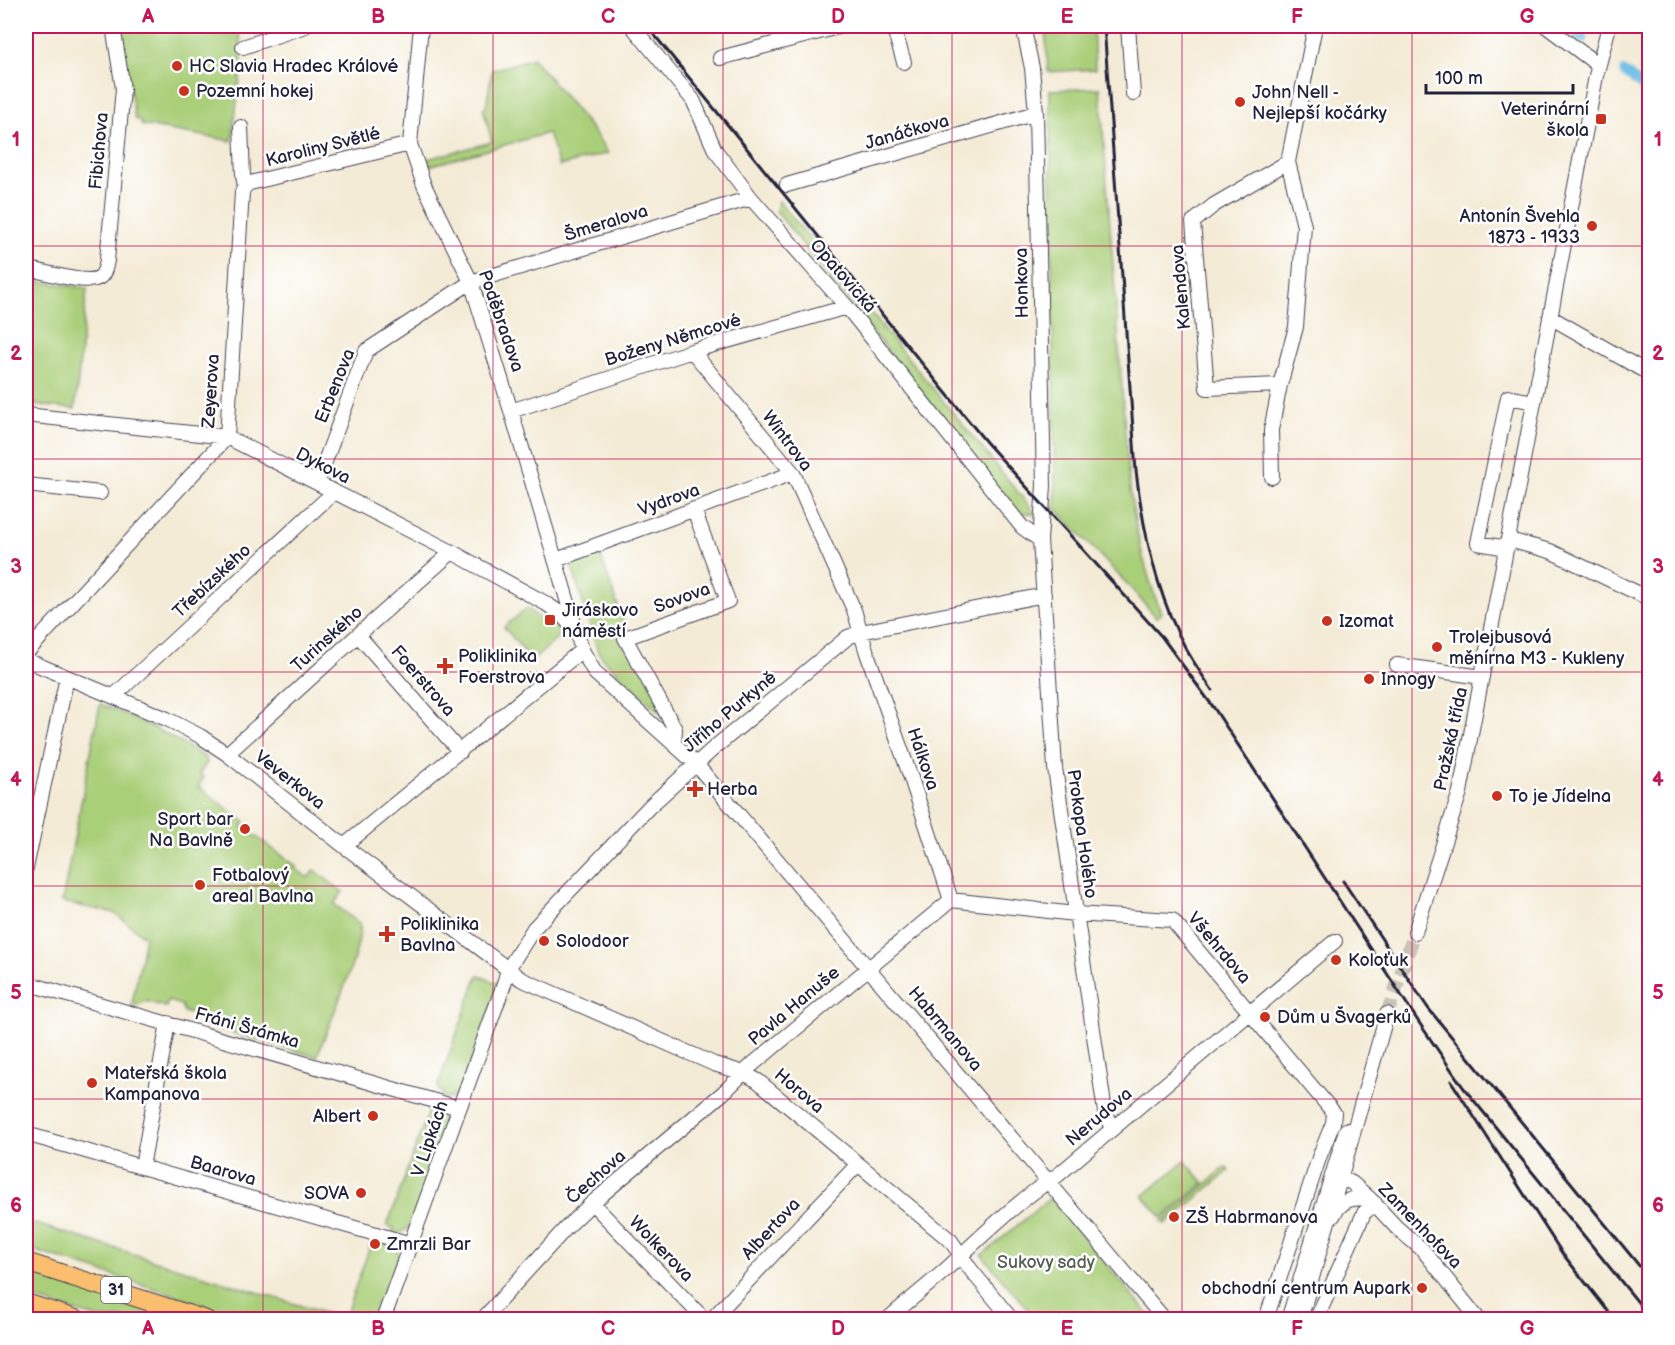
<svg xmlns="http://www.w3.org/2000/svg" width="1675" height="1345" font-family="'Balsamiq Sans',sans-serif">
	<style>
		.green { fill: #aacf79; stroke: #66785a; stroke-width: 1.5 }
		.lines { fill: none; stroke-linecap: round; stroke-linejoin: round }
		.canal { stroke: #69bce5; stroke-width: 10 }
		.minor-tunnel { stroke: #cac3b7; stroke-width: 14; stroke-dasharray: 14 7; stroke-linecap: butt }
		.minor-casing { stroke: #424052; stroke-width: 16 }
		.major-casing { stroke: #424052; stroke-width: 20 }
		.minor { stroke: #fff; stroke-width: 14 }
		.major { stroke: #fabe6e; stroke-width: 18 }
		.rail { stroke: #22223b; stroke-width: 3 }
		.grid { fill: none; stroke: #c2185b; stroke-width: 1.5; stroke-opacity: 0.55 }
		.poi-dot { fill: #c8321e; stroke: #fff; stroke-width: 2 }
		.labels { text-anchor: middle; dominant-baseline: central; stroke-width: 5; stroke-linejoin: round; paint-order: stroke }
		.shield { fill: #fff; stroke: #646476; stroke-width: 1.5 }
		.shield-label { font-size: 16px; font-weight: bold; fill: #22223b }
		.poi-label { font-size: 18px; fill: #22223b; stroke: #fff; text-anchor: start }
		.street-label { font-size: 18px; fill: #22223b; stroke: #fff }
		.park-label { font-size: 18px; fill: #525f51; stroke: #fff }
		.neatline { fill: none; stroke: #c2185b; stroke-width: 2 }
		.grid-label { font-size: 20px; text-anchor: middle; font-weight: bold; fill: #c2185b }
	</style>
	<rect width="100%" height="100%" fill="#fff"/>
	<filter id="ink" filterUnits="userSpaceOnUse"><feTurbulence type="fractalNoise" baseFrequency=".0167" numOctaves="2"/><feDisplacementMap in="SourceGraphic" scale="12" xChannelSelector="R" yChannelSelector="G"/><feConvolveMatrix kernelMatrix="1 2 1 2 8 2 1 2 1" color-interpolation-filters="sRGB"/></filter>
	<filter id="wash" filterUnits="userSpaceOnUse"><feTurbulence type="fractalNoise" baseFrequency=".008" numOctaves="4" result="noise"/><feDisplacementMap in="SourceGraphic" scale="24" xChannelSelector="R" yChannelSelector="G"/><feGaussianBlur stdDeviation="1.35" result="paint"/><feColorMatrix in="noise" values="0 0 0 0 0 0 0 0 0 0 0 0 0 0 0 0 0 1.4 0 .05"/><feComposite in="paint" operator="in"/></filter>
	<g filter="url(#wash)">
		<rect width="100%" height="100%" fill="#f4ebd6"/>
		<path class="green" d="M119,26H239L242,63L232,141L141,125V121L135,119Z
			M1045,26H1093L1095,69L1048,72Z
			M533,58L593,131L608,153L559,166L548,133L429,166L427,159L492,142L483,108L486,107L492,70Z
			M1100,88L1128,472C1133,520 1143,567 1161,613L1157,618L1129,586L1053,506L1055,502L1050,90Z
			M779,201L1036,514L1017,512L776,211Z
			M26,280L87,288L75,409L26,404Z
			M599,551L626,629L679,718L671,723L603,659L598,652L570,561Z
			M527,608L547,624L555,625L561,635L532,661L504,627Z
			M100,704C137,718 172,736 206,758L207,763L199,774L204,777L198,786L245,822L242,826L296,866L295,868L308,878L314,870L343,892L334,904L360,924C363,949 327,1028 317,1057L208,1026L203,1017L184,1012L181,1005L168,1001L166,1007L146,1001L137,1005L132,1004L145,937L114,913L62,902Z
			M478,975L499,984L460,1092L450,1099L442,1096L443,1092L439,1091L438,1085Z
			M439,1105L447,1111L449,1120L411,1226L402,1232L393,1233L394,1228L387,1226L430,1107L437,1109Z
			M1185,1161L1204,1183L1162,1218L1143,1196Z
			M1226,1167L1229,1171L1165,1224L1162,1221Z
			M1050,1198L1139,1303L1152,1319H1036L982,1255Z
			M26,1221L344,1319L372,1241L388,1244L390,1241L397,1248L399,1257L376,1319H240L172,1294L26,1248Z
			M26,1268L187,1319H101L26,1296Z"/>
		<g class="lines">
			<path class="canal" d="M1568,26L1583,39
				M1624,72L1650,92"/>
		</g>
	</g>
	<g filter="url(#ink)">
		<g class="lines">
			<path class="minor-tunnel" d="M1387,1014L1415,932"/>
			<g class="minor-casing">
				<path id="minor" d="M421,26L410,144L424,185L471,282L511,411L582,650L595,673L696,764L1165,1320
					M632,26L693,100L715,150L751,198L847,307L1022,527L1040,540
					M893,26L904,62
					M1023,26L1032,68L1036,113L1044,486L1040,540L1055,768L1105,1112L1113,1128
					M1128,26L1133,94
					M1546,26L1598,65
					M243,47L305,26
					M720,58L842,26
					M787,185L1036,113
					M245,186L250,183L410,144
					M26,268C41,271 88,286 100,277C105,273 106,266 107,260L123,89L113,26
					M1550,317L1650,374
					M692,351L793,473L854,610L867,653L911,778L951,900
					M1280,385L1207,388L1193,222L1214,205L1288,162
					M511,411L692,351L847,307
					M26,415L227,437L452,552L545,603L560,613L574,629
					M1272,477L1271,430L1280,385L1296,327L1304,226L1288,162L1315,26
					M317,483L366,351L471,282L751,198
					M26,485L100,493
					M1509,540L1550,551L1650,599
					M1507,548L1478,543L1508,397L1534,402
					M556,560L793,473
					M358,635L460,752
					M26,653L227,437L242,192L245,186L243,176L241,127
					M26,660L167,719L200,736L227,754L344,846L521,979L714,1064L744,1073L758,1081L951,1241L971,1270L1012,1320
					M1397,665L1482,677
					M114,696L334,492
					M674,744L675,729L625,638L728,601L694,510
					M227,754L358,635L452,552
					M344,846L582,650
					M26,868L67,677
					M1415,932L1460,792L1596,76L1609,26
					M26,983L459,1108
					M26,1134L411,1244
					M142,1167L168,1023
					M1341,1178L1352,1183L1370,1199L1396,1227L1423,1250L1479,1320
					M592,1203L705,1320
					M1333,1216C1342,1199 1352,1197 1370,1199
					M383,1320L504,984L508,969L534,928L650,806L714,748L848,637L861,632L1044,595
					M482,1320L566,1228L592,1203L723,1093L753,1064L951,900L1075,914L1172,920L1334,1113L1333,1123L1320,1155L1267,1316L1270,1320
					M711,1320L858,1164
					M887,1320C909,1300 933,1282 954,1262C987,1231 1020,1199 1058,1175L1335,941
					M1288,1320L1346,1130
					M1300,1320L1387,1014
					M1316,1320L1364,1213L1375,1203"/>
			</g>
			<g class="major-casing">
				<path id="major" d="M26,1262L206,1320
					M26,1303L79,1320"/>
			</g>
			<use href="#minor" class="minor"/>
			<use href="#major" class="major"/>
			<path class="rail" d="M647,26L986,442L1162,637L1214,708L1418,1021L1463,1087L1650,1317
				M1104,26L1136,471C1143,531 1156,593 1185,647C1193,662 1203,676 1212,690
				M1343,881L1428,1008L1650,1279
				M1451,1081L1562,1253L1615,1320"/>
		</g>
	</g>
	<path class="grid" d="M263,26V1320M493,26V1320M723,26V1320M952,26V1320M1182,26V1320M1412,26V1320M26,246H1650M26,459H1650M26,672H1650M26,886H1650M26,1099H1650"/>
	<g class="poi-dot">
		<circle cx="177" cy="66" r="6"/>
		<circle cx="184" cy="91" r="6"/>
		<circle cx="1240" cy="102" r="6"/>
		<rect x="1595" y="113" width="12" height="12" rx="3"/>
		<circle cx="1592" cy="226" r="6"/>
		<rect x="544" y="614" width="12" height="12" rx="3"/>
		<circle cx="1327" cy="621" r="6"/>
		<circle cx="1437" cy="647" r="6"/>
		<path d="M442 657h6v6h6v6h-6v6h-6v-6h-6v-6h6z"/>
		<circle cx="1369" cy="679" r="6"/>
		<path d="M692 780h6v6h6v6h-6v6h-6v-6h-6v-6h6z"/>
		<circle cx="1497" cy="796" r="6"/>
		<circle cx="245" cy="829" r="6"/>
		<circle cx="200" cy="885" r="6"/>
		<path d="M384 925h6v6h6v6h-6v6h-6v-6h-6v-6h6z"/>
		<circle cx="544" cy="941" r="6"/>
		<circle cx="1336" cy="960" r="6"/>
		<circle cx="1265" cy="1017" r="6"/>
		<circle cx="92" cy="1083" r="6"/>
		<circle cx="373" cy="1116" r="6"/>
		<circle cx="361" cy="1193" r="6"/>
		<circle cx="1174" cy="1217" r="6"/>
		<circle cx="375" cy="1244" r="6"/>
		<circle cx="1422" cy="1288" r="6"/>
	</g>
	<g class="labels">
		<rect class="shield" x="101" y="1277" width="30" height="26" rx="4.5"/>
		<g class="shield-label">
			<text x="116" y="1290">31</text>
		</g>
		<g class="poi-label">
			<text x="189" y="66">HC Slavia Hradec Králové</text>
			<text x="196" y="91">Pozemní hokej</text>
			<text x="1252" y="92">John Nell -<tspan x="1252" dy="21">Nejlepší kočárky</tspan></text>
			<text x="1589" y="109" text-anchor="end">Veterinární<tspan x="1589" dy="21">škola</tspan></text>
			<text x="1580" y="216" text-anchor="end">Antonín Švehla<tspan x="1580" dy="21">1873 - 1933</tspan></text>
			<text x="562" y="610">Jiráskovo<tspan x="562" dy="21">náměstí</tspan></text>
			<text x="1339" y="621">Izomat</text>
			<text x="1449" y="637">Trolejbusová<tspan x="1449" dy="21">měnírna M3 - Kukleny</tspan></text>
			<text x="458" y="656">Poliklinika<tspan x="458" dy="21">Foerstrova</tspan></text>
			<text x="1381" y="679">Innogy</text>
			<text x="707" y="789">Herba</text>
			<text x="1509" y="796">To je Jídelna</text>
			<text x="233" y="819" text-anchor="end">Sport bar<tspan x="233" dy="21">Na Bavlně</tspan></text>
			<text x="212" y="875">Fotbalový<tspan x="212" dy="21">areal Bavlna</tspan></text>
			<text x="400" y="924">Poliklinika<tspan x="400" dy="21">Bavlna</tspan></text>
			<text x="556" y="941">Solodoor</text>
			<text x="1348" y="960">Koloťuk</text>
			<text x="1277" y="1017">Dům u Švagerků</text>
			<text x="104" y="1073">Mateřská škola<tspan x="104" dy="21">Kampanova</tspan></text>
			<text x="361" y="1116" text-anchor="end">Albert</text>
			<text x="349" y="1193" text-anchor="end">SOVA</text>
			<text x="1186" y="1217">ZŠ Habrmanova</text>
			<text x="387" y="1244">Zmrzli Bar</text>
			<text x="1410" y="1288" text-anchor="end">obchodní centrum Aupark</text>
		</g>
		<g class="street-label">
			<text transform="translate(907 132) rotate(-16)">Janáčkova</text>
			<text transform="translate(323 147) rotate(-14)">Karoliny Světlé</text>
			<text transform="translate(99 151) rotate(-85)">Fibichova</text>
			<text transform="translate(606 223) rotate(-17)">Šmeralova</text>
			<text transform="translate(843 276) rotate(49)">Opatovická</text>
			<text transform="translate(1022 283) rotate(-91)">Honkova</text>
			<text transform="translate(1181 287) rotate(-95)">Kalendova</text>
			<text transform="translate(501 321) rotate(71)">Poděbradova</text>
			<text transform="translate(673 340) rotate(-17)">Boženy Němcové</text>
			<text transform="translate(335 386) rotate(-68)">Erbenova</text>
			<text transform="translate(211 391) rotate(-86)">Zeyerova</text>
			<text transform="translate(787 441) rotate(53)">Wintrova</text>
			<text transform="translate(323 466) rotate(27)">Dykova</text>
			<text transform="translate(669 500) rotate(-20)">Vydrova</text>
			<text transform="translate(212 581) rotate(-43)">Třebízského</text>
			<text transform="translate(682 598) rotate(-20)">Sovova</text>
			<text transform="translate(327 639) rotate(-42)">Turinského</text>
			<text transform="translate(423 681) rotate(49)">Foerstrova</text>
			<text transform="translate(730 712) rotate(-40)">Jiřího Purkyně</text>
			<text transform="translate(1451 739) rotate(-78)">Pražská třída</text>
			<text transform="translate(923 759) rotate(71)">Hálkova</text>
			<text transform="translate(290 780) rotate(38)">Veverkova</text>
			<text transform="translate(1082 834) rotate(82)">Prokopa Holého</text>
			<text transform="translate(1219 948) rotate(50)">Všehrdova</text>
			<text transform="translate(794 1006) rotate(-40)">Pavla Hanuše</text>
			<text transform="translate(247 1028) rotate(16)">Fráni Šrámka</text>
			<text transform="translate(945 1029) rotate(50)">Habrmanova</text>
			<text transform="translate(799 1091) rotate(40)">Horova</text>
			<text transform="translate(1099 1117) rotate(-40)">Nerudova</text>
			<text transform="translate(430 1139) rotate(-71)">V Lipkách</text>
			<text transform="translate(223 1171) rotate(16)">Baarova</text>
			<text transform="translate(596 1177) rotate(-41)">Čechova</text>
			<text transform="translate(1420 1226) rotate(46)">Zamenhofova</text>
			<text transform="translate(771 1229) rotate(-47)">Albertova</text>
			<text transform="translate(661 1249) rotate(46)">Wolkerova</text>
		</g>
		<g class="park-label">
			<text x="1046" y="1262">Sukovy sady</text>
		</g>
	</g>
	<rect width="1675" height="1345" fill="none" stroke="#fff" stroke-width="66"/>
	<path d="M1426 84v9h147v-9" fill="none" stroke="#22223b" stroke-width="3"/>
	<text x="1435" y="84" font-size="18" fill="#22223b" stroke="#ffffff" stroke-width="4.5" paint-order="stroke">100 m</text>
	<rect x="33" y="33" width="1609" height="1279" class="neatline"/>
	<g class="grid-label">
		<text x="148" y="23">A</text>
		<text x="378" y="23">B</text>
		<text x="608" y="23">C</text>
		<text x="838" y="23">D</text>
		<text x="1067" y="23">E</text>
		<text x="1297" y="23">F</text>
		<text x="1527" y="23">G</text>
		<text x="16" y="146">1</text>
		<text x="1658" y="146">1</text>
		<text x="16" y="360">2</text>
		<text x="1658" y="360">2</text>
		<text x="16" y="573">3</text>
		<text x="1658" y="573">3</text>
		<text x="16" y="786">4</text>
		<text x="1658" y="786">4</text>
		<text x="16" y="999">5</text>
		<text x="1658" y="999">5</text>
		<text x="16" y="1212">6</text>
		<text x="1658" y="1212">6</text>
		<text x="148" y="1335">A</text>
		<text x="378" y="1335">B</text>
		<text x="608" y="1335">C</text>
		<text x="838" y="1335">D</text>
		<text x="1067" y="1335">E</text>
		<text x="1297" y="1335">F</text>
		<text x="1527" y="1335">G</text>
	</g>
</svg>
